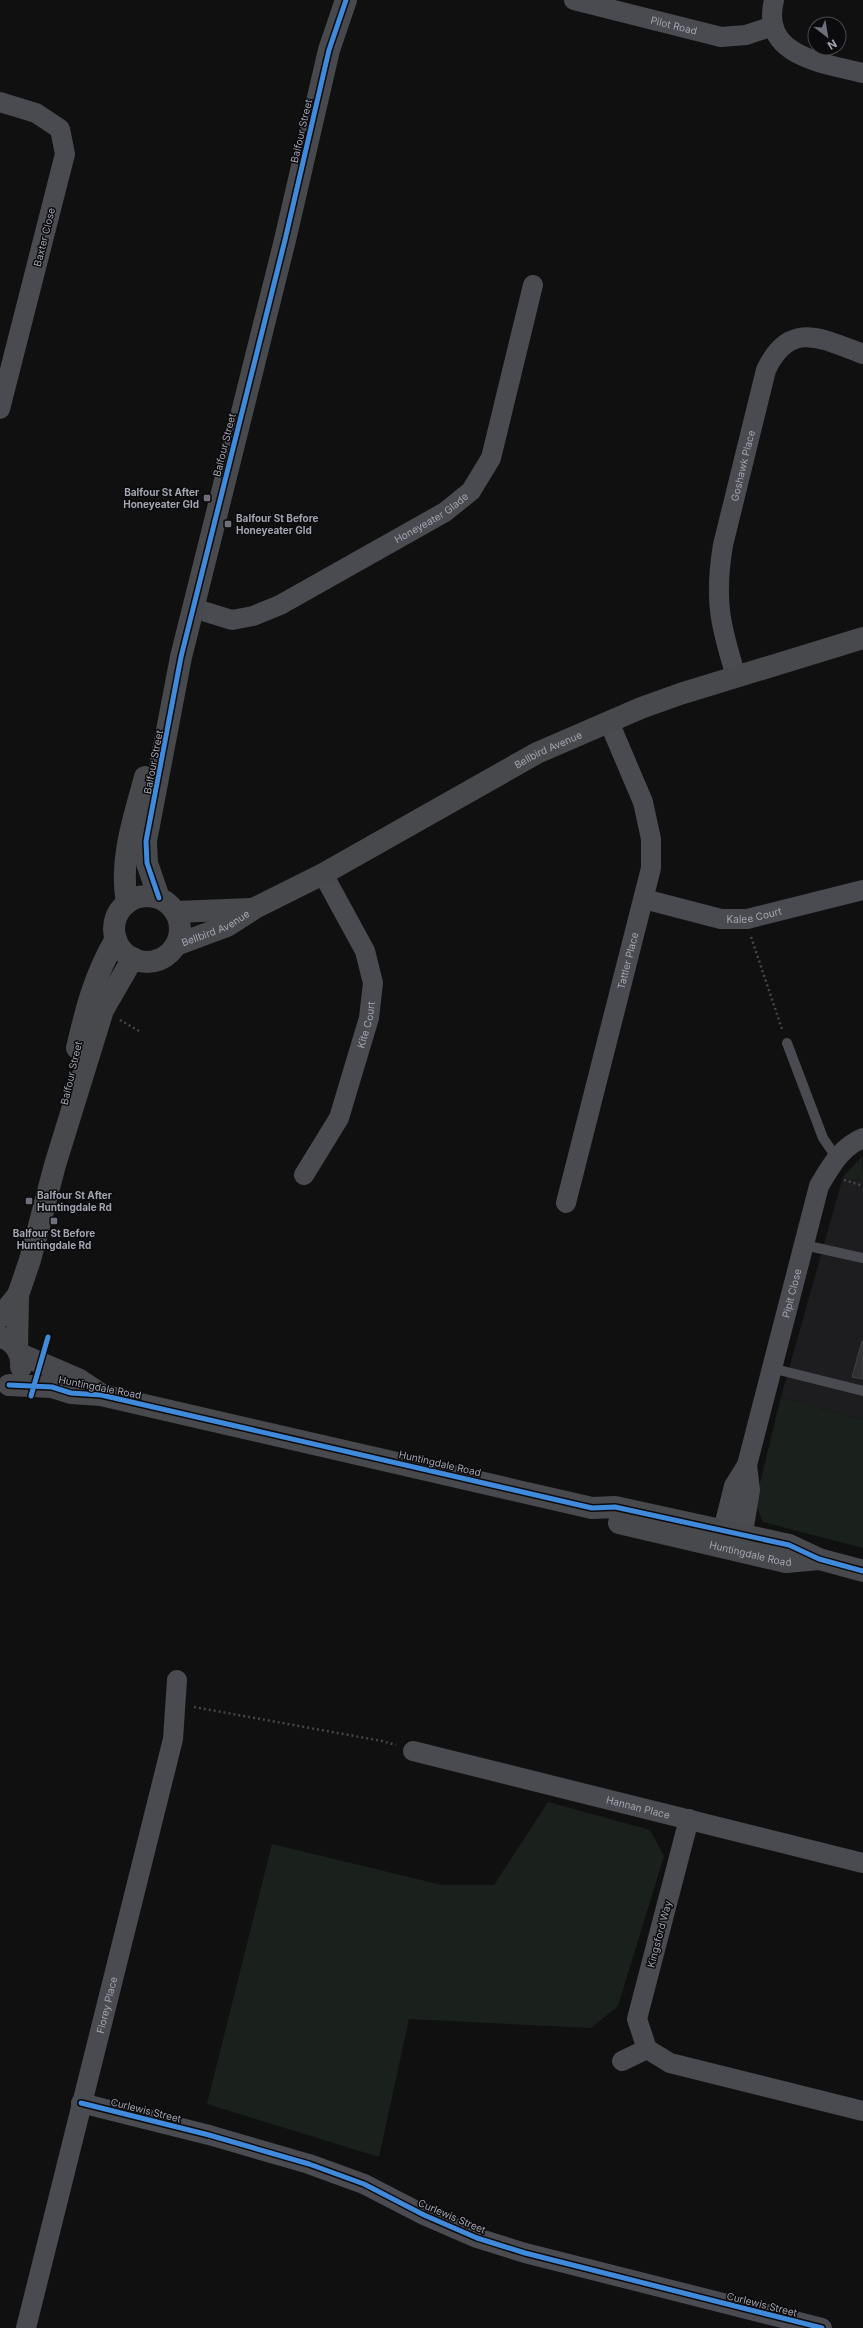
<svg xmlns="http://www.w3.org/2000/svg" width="863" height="2328" font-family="Inter,sans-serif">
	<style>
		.built { fill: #1d1d1f }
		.park { fill: #1a201c }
		.building { fill: #313133; stroke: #404044 }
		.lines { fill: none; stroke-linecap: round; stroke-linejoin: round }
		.path { stroke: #46464a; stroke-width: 2.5; stroke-dasharray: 2 3; stroke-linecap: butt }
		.lane { stroke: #4a4b50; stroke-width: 10 }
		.street { stroke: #4a4b50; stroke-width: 20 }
		.secondary { stroke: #48494d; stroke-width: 22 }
		.cycleway-casing { stroke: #0b0a0c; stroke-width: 8 }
		.cycleway { stroke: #408adc; stroke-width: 5 }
		.poi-dot { fill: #6e7079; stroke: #0b0a0c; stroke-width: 1.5 }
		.labels { text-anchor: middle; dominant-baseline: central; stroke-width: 3; stroke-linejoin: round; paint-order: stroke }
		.street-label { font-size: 10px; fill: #a1a4b1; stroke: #0b0a0c }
		.poi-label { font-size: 10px; font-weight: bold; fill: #a1a4b1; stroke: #0b0a0c; text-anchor: start }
	</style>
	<rect width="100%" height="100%" fill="#101010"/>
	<path class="built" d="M843,1177L863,1182V1420L781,1397Z"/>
	<path class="park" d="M862,1156L863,1182L843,1177Z
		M781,1397L863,1420V1548L763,1522L755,1503Z
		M548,1802L650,1830L664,1856L618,2006L591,2028L409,2019L379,2157L207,2104L272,1844L442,1885H494Z"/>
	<path class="building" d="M862,1341H863V1379L852,1377Z"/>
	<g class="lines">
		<path class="path" d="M751,937L782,1029
			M120,1020L139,1031
			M844,1180L863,1186
			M194,1707L382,1741L396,1745"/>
		<path class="lane" d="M787,1043L823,1138L836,1157
			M804,1245L863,1258
			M771,1368L863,1391"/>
		<g class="street">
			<path id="s1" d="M574,0L721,37L746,35L773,26"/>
			<path d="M774,0C760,57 824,63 863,73"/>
			<path d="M0,102L36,113L60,129L65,154L0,409"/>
			<path id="s2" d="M193,608L232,620L253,616L280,605L445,512L471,491L491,458L533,285"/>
			<path id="s3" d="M736,676C720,625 714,599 723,545L766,370C790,319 822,339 863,354"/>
			<path id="s4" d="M644,899L721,919H747L863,890"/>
			<path id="s5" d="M304,1175L339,1118L369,1018L373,983L365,951L323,874"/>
			<path id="s6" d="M566,1203L651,868V839L643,802L609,722"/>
			<path id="s7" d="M719,1546L734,1486L747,1465L819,1186C831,1166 841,1147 863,1138"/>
			<path d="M740,1550L750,1490L747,1465"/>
			<path id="s8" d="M413,1751L863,1863"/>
			<path d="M689,1819L637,2019L647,2049L670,2063L863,2111"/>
			<path d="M622,2061L647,2049"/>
			<path d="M81,2103L209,2135L309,2164L364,2184L424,2215L477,2238L525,2253L822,2328"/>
			<path id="s9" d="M26,2328L173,1739L177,1680"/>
		</g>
		<g class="secondary">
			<circle cx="147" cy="929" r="33"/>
			<path d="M159,898L147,863L146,841L181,657L285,240L329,50L346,0"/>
			<path d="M127,903C119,860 134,818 145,777"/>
			<path d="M176,912L251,909"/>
			<path id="s10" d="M176,945L227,926L255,908L323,874L537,753L641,708L680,694L863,638"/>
			<path d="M77,1048C86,1009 95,974 116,939"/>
			<path d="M0,1317L18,1295L30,1260L55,1165L103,1010L133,958"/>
			<path d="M0,1337C15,1340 22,1353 21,1367"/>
			<path d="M17,1349L18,1295"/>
			<path d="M20,1354L78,1379L99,1393"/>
			<path d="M9,1385L52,1387L71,1393L101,1395L592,1508L615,1507L789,1545L819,1559L863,1571"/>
			<path id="s11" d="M619,1523L786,1562L819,1559"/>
		</g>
		<g class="cycleway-casing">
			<path id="cycleway" d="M159,898L147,863L146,841L181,657L285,240L329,50L346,0
				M9,1385L52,1387L71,1393L101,1395L592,1508L615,1507L789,1545L819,1559L863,1571
				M31,1396L48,1337
				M81,2103L209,2135L309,2164L364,2184L424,2215L477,2238L525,2253L822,2328"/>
		</g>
		<use href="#cycleway" class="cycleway"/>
	</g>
	<g class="poi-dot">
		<rect x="203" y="494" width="8" height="8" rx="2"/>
		<rect x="224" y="520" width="8" height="8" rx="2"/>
		<rect x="25" y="1197" width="8" height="8" rx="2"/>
		<rect x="50" y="1217" width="8" height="8" rx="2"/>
	</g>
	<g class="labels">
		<g class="street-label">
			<text stroke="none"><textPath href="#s1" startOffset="103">Pilot Road</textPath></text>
			<text transform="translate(301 131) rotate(-77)">Balfour Street</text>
			<text transform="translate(44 237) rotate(-76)">Baxter Close</text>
			<text transform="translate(224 445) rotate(-76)">Balfour Street</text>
			<text stroke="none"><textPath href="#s3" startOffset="215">Goshawk Place</textPath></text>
			<text stroke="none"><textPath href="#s2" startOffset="266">Honeyeater Glade</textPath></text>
			<text stroke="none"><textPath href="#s10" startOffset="421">Bellbird Avenue</textPath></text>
			<text transform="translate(153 762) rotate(-79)">Balfour Street</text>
			<text stroke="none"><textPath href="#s4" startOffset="113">Kalee Court</textPath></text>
			<text stroke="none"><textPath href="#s10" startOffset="43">Bellbird Avenue</textPath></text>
			<text stroke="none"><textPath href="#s6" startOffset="250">Tattler Place</textPath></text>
			<text stroke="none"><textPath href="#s5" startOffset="164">Kite Court</textPath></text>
			<text transform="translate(71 1073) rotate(-77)">Balfour Street</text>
			<text stroke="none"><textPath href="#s7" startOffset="264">Pipit Close</textPath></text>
			<text transform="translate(100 1387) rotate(11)">Huntingdale Road</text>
			<text transform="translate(440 1463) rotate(13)">Huntingdale Road</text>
			<text stroke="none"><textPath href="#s11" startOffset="135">Huntingdale Road</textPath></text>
			<text stroke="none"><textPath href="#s8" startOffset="232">Hannan Place</textPath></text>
			<text transform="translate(659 1934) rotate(-75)">Kingsford Way</text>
			<text stroke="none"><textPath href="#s9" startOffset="333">Florey Place</textPath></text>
			<text transform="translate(146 2110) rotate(14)">Curlewis Street</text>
			<text transform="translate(452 2216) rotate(23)">Curlewis Street</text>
			<text transform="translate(762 2304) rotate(14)">Curlewis Street</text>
		</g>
		<g class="poi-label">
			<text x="199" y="492" text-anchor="end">Balfour St After<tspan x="199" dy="12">Honeyeater Gld</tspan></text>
			<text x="236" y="518">Balfour St Before<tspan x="236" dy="12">Honeyeater Gld</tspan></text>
			<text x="37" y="1195">Balfour St After<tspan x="37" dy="12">Huntingdale Rd</tspan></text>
			<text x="54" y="1233" text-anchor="middle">Balfour St Before<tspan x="54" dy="12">Huntingdale Rd</tspan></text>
		</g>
	</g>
	<g transform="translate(827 36) rotate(149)"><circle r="19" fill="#0b0a0c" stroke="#47484e"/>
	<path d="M0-3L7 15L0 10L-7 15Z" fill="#6e7079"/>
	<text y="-6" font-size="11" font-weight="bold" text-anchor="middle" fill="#a1a4b1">N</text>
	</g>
</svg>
